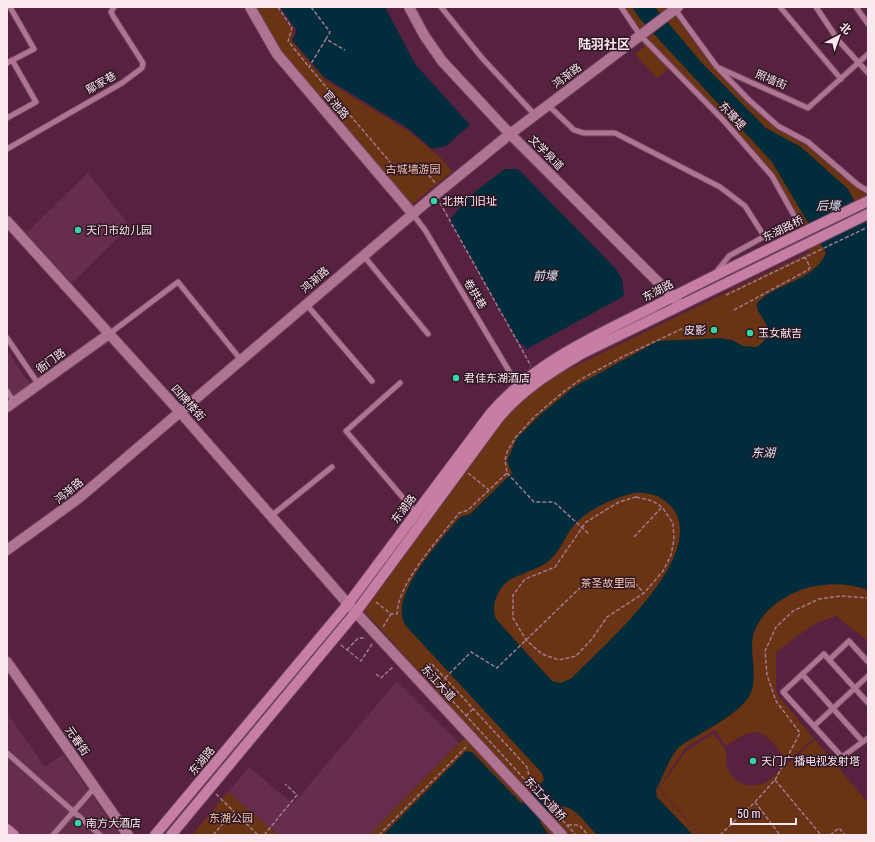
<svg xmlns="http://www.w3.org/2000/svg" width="875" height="842" font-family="'Roboto Condensed','Noto Sans SC',sans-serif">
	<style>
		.built { fill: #662d4d }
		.green { fill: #6a3313 }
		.water { fill: #012c3c; fill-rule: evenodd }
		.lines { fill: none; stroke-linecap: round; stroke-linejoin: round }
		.service-casing { stroke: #6b415b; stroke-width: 7 }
		.minor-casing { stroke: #6b415b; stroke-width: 12 }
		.tertiary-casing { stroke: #6b415b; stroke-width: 12 }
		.secondary-casing { stroke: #6b415b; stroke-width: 12 }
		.path { stroke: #a07a8e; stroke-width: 1.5; stroke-dasharray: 4 2; stroke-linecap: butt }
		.service { stroke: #af7492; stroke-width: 5 }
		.minor { stroke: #af7492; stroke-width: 10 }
		.tertiary { stroke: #af7492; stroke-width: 10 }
		.secondary { stroke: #c77ea3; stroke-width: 10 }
		.poi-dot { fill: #39d4a5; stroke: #2e1622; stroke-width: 1.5 }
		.labels { text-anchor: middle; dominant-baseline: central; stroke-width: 3; stroke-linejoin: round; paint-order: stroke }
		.street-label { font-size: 11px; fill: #fbe7f0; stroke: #2e1622 }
		.park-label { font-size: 11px; fill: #f6c5ad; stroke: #2e1622 }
		.poi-label { font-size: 11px; fill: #fbe7f0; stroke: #2e1622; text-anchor: start }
		.water-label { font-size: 12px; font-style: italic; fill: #cee8f4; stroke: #2e1622 }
		.quarter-label { font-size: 13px; font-weight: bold; fill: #fbe7f0; stroke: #2e1622 }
	</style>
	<rect width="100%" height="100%" fill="#56223f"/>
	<path class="built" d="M88,173L130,226L72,283L26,233Z
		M7,350L31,386L7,402Z
		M397,681L459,743L369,835H278L228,792L249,767L293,804Z
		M7,713L45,767L63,754L120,835H22L7,822Z"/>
	<path class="green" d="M256,7H277L294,32L291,40L325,80L408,131L440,157L452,172L410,206L277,50Z
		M618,7H675L718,67L779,125L824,155L868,194V641L836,616L814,624L776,652V693L814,739L787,761C764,731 760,722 726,746L715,730L685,748L658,789L700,835H369L472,730L364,611L505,416L527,396L557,375L810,252L774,180L727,127L670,68L657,78L635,54L644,47Z
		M713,734C716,738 725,746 726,752C727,756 725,760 726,764C731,784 752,791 768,781L815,740L868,803V835H701L659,789L685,752Z
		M228,792L278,835H192Z"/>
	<path class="water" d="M280,7H385L415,64L470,125L446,146L432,149L409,129L324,77L292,40L297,31Z
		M632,7H655L701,62L766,128L801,147L848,189L868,227V590C852,584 833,583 817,586C792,589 759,610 753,636C749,655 760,681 748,698C736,715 714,725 697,736C691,739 684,743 679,747C669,758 663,777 656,790L657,797L693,835H597C578,814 563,790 540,822L549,835H383L466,751L472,752L521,803L523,802L544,780L542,773L406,626C386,597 442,539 460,517L470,514L512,473L507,461L517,438L540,415L574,387L658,341L720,338L732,340L743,346L757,347C783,328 754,317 757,303C776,283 814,281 826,253L772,162L640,19ZM634,493C650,492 664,496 674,510C706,558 602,647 572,678L561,683L552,681L496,619C490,605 498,589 509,580C522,573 539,569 550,560C560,551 564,539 571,529C585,510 611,499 634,493Z
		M505,169H518L616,269L622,279L624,296L527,349L517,340L450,220L467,198Z"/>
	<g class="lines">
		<g class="service-casing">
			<path id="service" d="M441,7L482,58L535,115
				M621,7L640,35L724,121L772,176L796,219L729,256L717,271
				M780,7L841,79
				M816,7L838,40L868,73
				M856,7L868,24
				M674,8L717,67L808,108L868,54
				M7,63L34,49L10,7
				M719,69L749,100L778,126L808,142L858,185L868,191
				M548,105L574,130L584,133H615L720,187L745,206L764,236
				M7,118L36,102L12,60
				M7,149L122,83L142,68L143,63L113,16L111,12L114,7
				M412,213L425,230L518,386
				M363,255L428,334
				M306,304L372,381
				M109,334L178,282L241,360
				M7,338L39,385
				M400,383L346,431L416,513
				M7,391L14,402
				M271,516L332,467
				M829,660L849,641L868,662
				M802,674L863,742
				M868,703L824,654L783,692L842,757L868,738
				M814,726L868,676
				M7,753L100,835
				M53,835L95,787"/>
		</g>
		<g class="minor-casing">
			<path id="minor" d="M250,7L277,54L412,213
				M409,7L424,35L442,61L510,134L679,303
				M7,407L109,334
				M7,662L128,835"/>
		</g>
		<g class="tertiary-casing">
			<path id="tertiary" d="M7,221L180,412L348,604L562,835
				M7,550L79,498L435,195L510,134L678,7"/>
		</g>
		<g class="secondary-casing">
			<path id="secondary" d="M7,829L14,835
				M155,835L348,604L490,414C533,363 595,336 653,307C724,270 796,236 868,201
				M171,835L356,612L497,420C521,390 551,372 583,353L868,214"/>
		</g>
		<path class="path" d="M278,7L292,28L288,41L309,67
			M311,7L330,32L326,39L345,50
			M326,39L309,67L396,169L401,165L425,170L436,184
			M440,203L531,366
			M726,295L868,227
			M734,310L808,270L810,267L805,257
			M468,473L489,490
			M507,473L534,502H554L589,534
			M636,497L653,501L662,507L673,523L674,540L671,555L663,571L644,593L607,617L592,639L576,656L559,660L542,654L526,640L513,618V595L525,579L555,567L586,522L619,502Z
			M634,537L661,508
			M635,583L644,593
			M376,602L391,614H397C398,582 440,538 459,513L468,510L507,473L505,460L507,452L515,438L534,417L562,393L581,379L624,356L688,326
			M383,627L391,614
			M341,645L361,661L372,644
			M347,650L358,638H366
			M424,670L576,835
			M424,671L431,663L527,767L531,785
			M376,674L381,678L394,666
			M445,678L471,652L497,668L585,583
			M466,716L473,709
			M775,780L821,835
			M216,794L258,835
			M755,802L780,835
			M568,825H579L588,835
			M213,835L234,811
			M264,835L297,795L285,784
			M379,835L467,746
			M720,835L755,802L775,780L800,733L776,701L767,675L765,651L776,627L793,611L819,599L842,596L868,598
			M830,835L839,828L845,835"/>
		<use href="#service" class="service"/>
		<use href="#minor" class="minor"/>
		<use href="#tertiary" class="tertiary"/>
		<use href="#secondary" class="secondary"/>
	</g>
	<g class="poi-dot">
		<circle cx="434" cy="201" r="4"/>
		<circle cx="78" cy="230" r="4"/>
		<circle cx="714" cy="330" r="4"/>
		<circle cx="750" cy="333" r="4"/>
		<circle cx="456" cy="378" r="4"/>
		<circle cx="753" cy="761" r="4"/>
		<circle cx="78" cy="823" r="4"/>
	</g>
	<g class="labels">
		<g class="street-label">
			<text transform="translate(567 76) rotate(-37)">鸿渐路</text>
			<text transform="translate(771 80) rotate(23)">照墙街</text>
			<text transform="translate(101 83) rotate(-30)">鄢家巷</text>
			<text transform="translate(336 105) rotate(50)">官池路</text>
			<text transform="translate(732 116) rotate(47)">东壕堤</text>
			<text transform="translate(546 153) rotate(45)">文学泉道</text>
			<text transform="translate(783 229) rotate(-26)">东湖路桥</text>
			<text transform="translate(315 280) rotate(-41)">鸿渐路</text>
			<text transform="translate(658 291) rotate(-27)">东湖路</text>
			<text transform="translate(475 294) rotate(59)">卷拱巷</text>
			<text transform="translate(51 361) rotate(-36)">衙门路</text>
			<text transform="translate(188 403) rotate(48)">四牌楼街</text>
			<text transform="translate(69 491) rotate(-39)">鸿渐路</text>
			<text transform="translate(404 509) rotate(-53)">东湖路</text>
			<text transform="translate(438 683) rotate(47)">东江大道</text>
			<text transform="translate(77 741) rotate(55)">元春街</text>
			<text transform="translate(202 761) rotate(-50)">东湖路</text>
			<text transform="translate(545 799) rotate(47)">东江大道桥</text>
		</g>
		<g class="park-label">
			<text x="413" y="169">古城墙游园</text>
			<text x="608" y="583">茶圣故里园</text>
			<text x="231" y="818">东湖公园</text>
		</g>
		<g class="poi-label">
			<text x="442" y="201">北拱门旧址</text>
			<text x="86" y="230">天门市幼儿园</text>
			<text x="706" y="330" text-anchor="end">皮影</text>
			<text x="758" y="333">玉女献吉</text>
			<text x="464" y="378">君佳东湖酒店</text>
			<text x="761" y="761">天门广播电视发射塔</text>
			<text x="86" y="823">南方大酒店</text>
		</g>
		<g class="water-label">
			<text x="828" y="206">后壕</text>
			<text x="545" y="276">前壕</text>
			<text x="763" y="453">东湖</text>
		</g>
		<g class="quarter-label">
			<text x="604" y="44">陆羽社区</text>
		</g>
	</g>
	<rect width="875" height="842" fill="none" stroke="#fbe7f0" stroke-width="16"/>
	<g transform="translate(839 36) rotate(41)" stroke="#2e1622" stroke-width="3" paint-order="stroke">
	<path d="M0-3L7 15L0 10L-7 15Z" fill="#fbe7f0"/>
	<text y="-6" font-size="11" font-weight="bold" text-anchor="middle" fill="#fbe7f0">北</text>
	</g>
	<path d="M731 818v6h65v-6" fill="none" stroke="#fbe7f0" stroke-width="2"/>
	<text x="737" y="818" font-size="12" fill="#fbe7f0" stroke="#2e1622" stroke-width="3" paint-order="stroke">50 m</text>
</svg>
